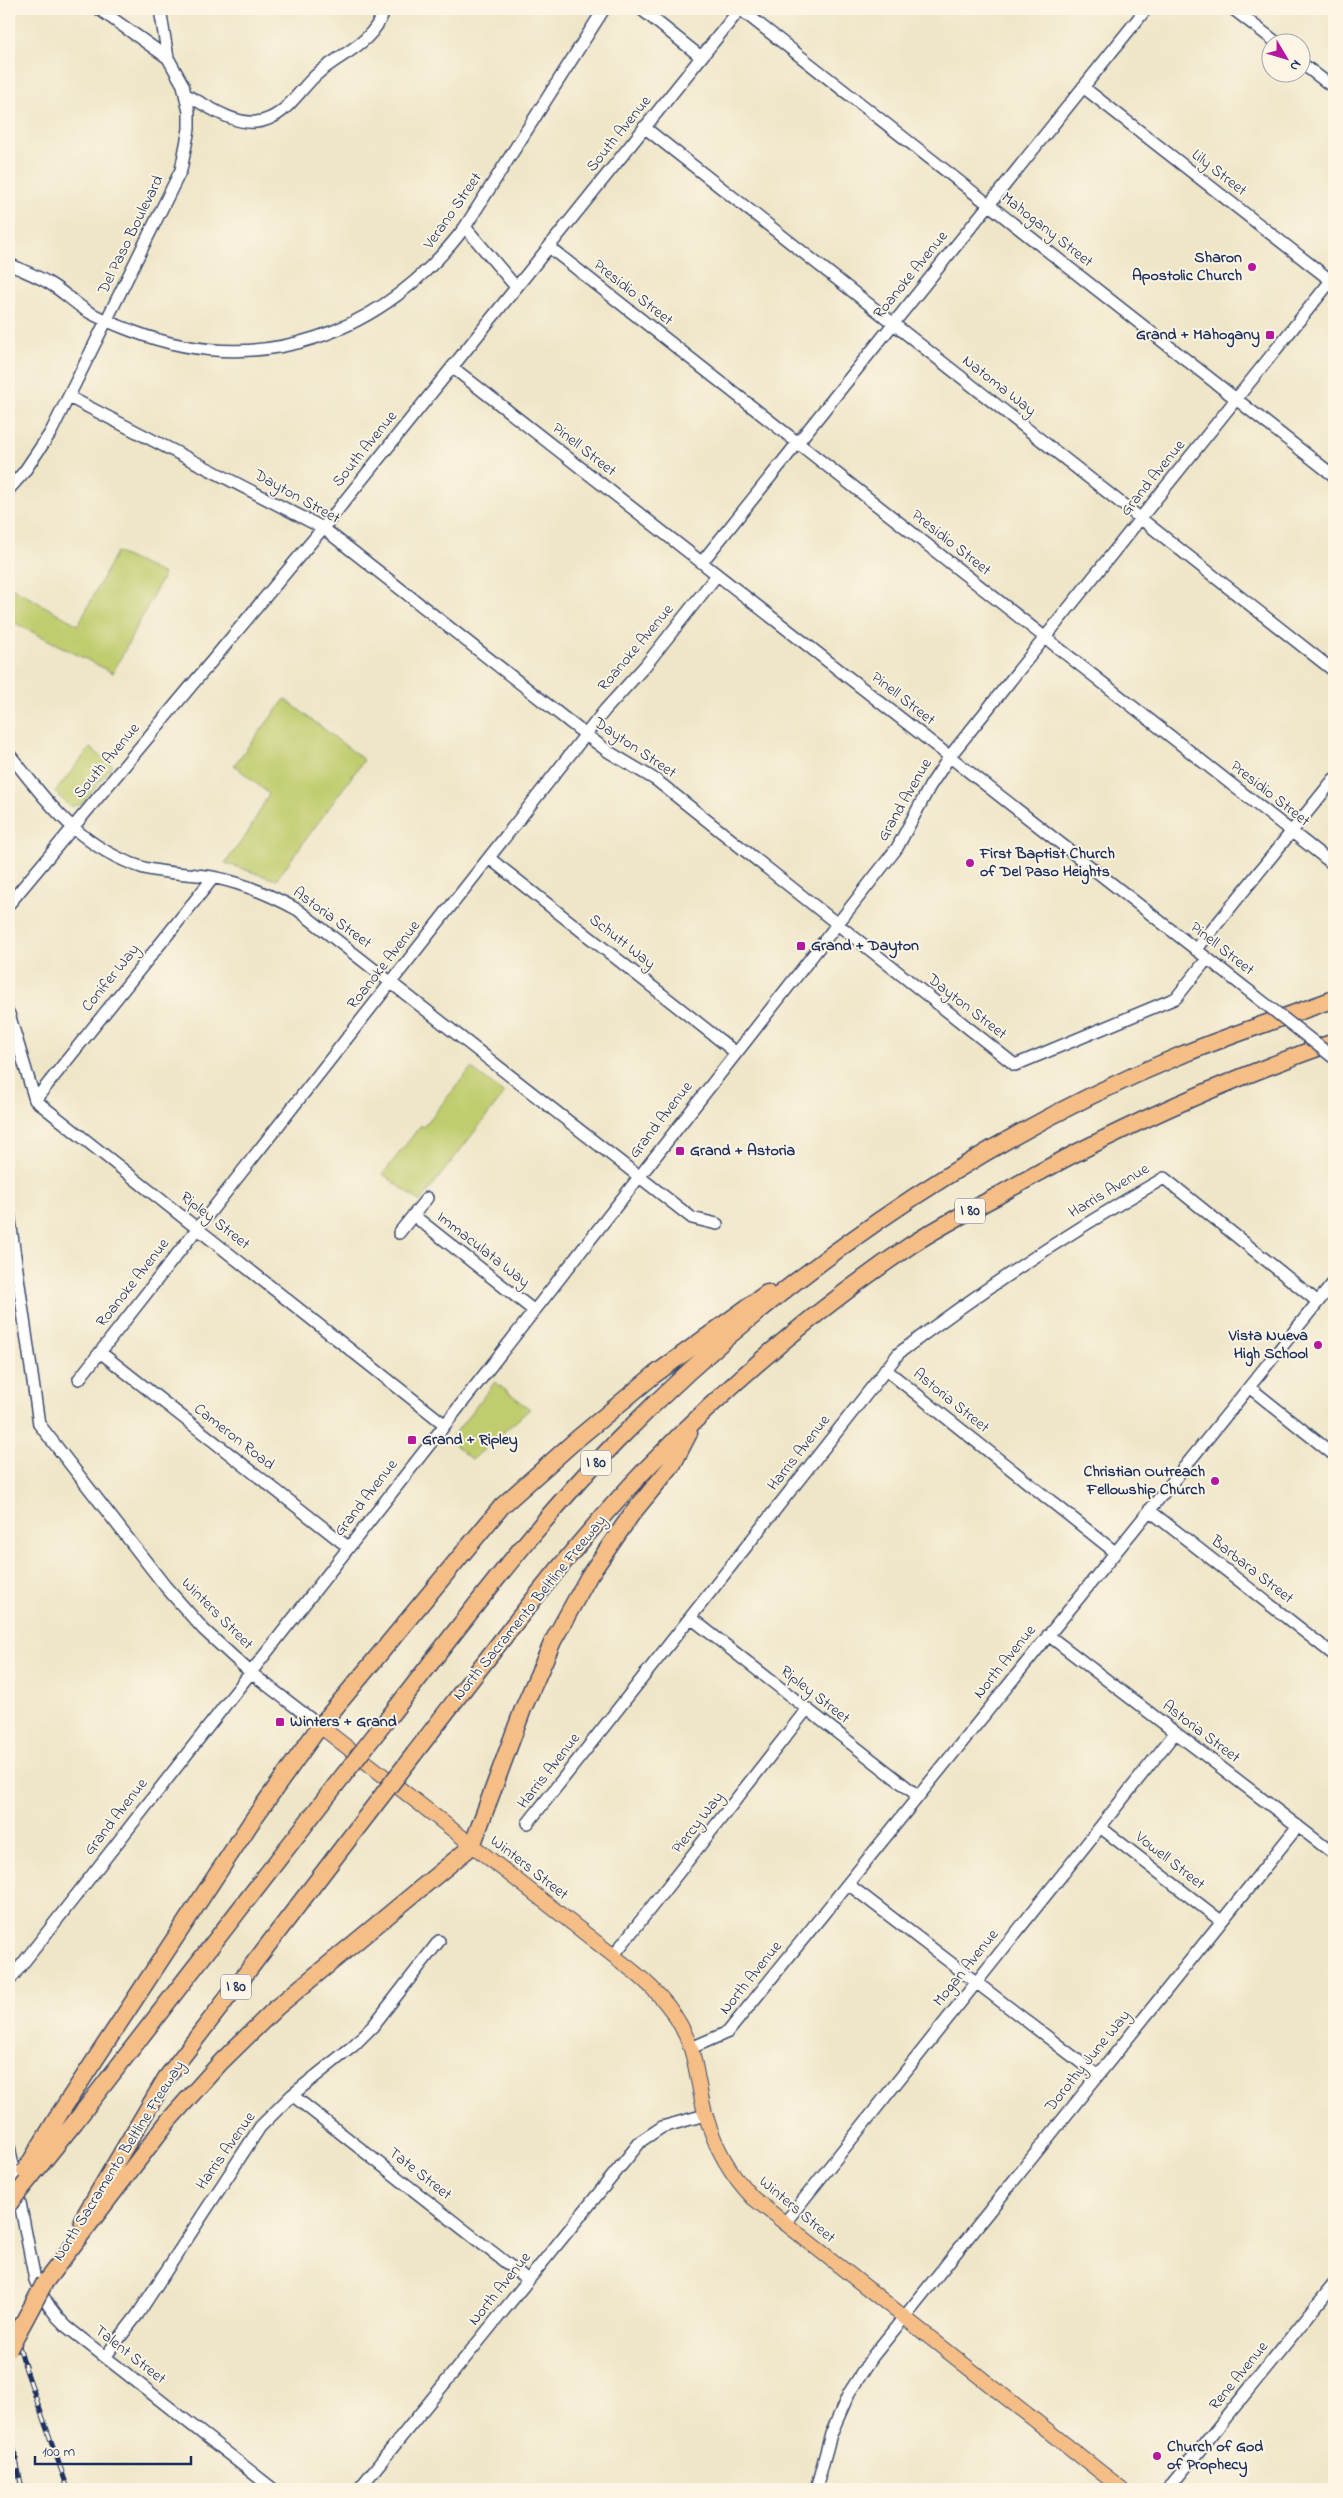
<svg xmlns="http://www.w3.org/2000/svg" width="1343" height="2498" font-family="'Indie Flower',sans-serif">
	<style>
		.green { fill: #c0cc6d; stroke: #6e7e66 }
		.lines { fill: none; stroke-linecap: round; stroke-linejoin: round }
		.minor-casing { stroke: #3b4a6e; stroke-width: 14 }
		.major-casing { stroke: #3b4a6e; stroke-width: 16 }
		.highway-casing { stroke: #3b4a6e; stroke-width: 19 }
		.minor { stroke: #fff; stroke-width: 11 }
		.major { stroke: #f5be86; stroke-width: 14 }
		.highway { stroke: #f5be86; stroke-width: 16 }
		.rail-casing { stroke: #1b2f5e; stroke-width: 5 }
		.rail { stroke: #fcf5e5; stroke-width: 3; stroke-dasharray: 9; stroke-linecap: butt }
		.minor-bridge-casing { stroke: #3b4a6e; stroke-width: 14; stroke-linecap: butt }
		.highway-bridge-casing { stroke: #3b4a6e; stroke-width: 19; stroke-linecap: butt }
		.minor-bridge { stroke: #fff; stroke-width: 11 }
		.highway-bridge { stroke: #f5be86; stroke-width: 16 }
		.poi-dot { fill: #b5179e; stroke: #fcf5e5; stroke-width: 2 }
		.labels { text-anchor: middle; dominant-baseline: central; stroke-width: 4; stroke-linejoin: round; paint-order: stroke }
		.shield { fill: #fcf5e5; stroke: #5e6a86; stroke-width: 1 }
		.shield-label { font-size: 15px; font-weight: bold; fill: #1b2f5e }
		.street-label { font-size: 16px; fill: #1b2f5e; stroke: #fcf5e5 }
		.poi-label { font-size: 16px; font-weight: bold; fill: #1b2f5e; stroke: #fcf5e5; text-anchor: start }
	</style>
	<rect width="100%" height="100%" fill="#fcf5e5"/>
	<filter id="ink" filterUnits="userSpaceOnUse"><feTurbulence type="fractalNoise" baseFrequency=".02" numOctaves="2"/><feDisplacementMap in="SourceGraphic" scale="10" xChannelSelector="R" yChannelSelector="G"/><feConvolveMatrix kernelMatrix="1 2 1 2 8 2 1 2 1" color-interpolation-filters="sRGB"/></filter>
	<filter id="wash" filterUnits="userSpaceOnUse"><feTurbulence type="fractalNoise" baseFrequency=".0096" numOctaves="4" result="noise"/><feDisplacementMap in="SourceGraphic" scale="20" xChannelSelector="R" yChannelSelector="G"/><feGaussianBlur stdDeviation="1.12" result="paint"/><feColorMatrix in="noise" values="0 0 0 0 0 0 0 0 0 0 0 0 0 0 0 0 0 1.4 0 .05"/><feComposite in="paint" operator="in"/></filter>
	<g filter="url(#wash)">
		<rect width="100%" height="100%" fill="#efe6c8"/>
		<path class="green" d="M116,552L164,574L113,673L9,620V586L78,625Z
			M285,699L364,760L276,880L225,863L247,834L269,794L234,765Z
			M90,748L113,765L82,804L70,807L55,792Z
			M471,1068L504,1094L420,1202L383,1174L421,1125L423,1127L430,1119Z
			M495,1382L530,1409L472,1460L449,1441Z"/>
	</g>
	<g filter="url(#ink)">
		<g class="lines">
			<g class="minor-casing">
				<path id="minor" d="M160,9L168,58
					M641,9L701,57
					M740,9L1334,476
					M1233,9L1276,42
					M1300,62L1334,88
					M1083,87L1334,283
					M186,95C207,105 231,124 256,122C284,119 296,94 315,76C341,52 371,47 385,9
					M644,127L1334,671
					M465,227L516,287
					M549,247L1334,865
					M9,264C21,270 35,275 47,282C60,289 71,300 84,309C97,318 117,325 132,331C260,380 384,334 465,227L604,9
					M452,367L1249,991
					M69,397L323,528L586,735L609,752L656,780L1015,1065L1176,998L1207,959
					M9,489L24,472L51,432L181,170L189,129V112L183,85L168,58L99,9
					M702,562L1146,9
					M9,754C49,804 80,848 144,868C166,874 190,873 212,877C243,883 271,895 298,910L692,1218L717,1224
					M489,858L735,1052
					M9,904L323,528L740,9
					M1196,950L1334,779
					M9,1014L35,1100L444,1424
					M35,1100L213,878
					M9,1214L39,1424L165,1586L204,1630L250,1672L320,1726
					M413,1215L533,1310
					M399,1233L427,1198
					M100,1352L348,1547
					M885,1369L1115,1552
					M79,1379L605,710L645,666L717,575
					M1249,1387L1334,1455
					M1149,1510L1334,1655
					M691,1618L918,1796
					M1048,1635L1334,1854
					M528,1823L899,1353C984,1288 1071,1231 1164,1178L1318,1302
					M1100,1827L1221,1921
					M848,1884L1097,2075
					M613,1956L807,1709
					M9,1981L897,848L930,786L950,756L1334,277
					M691,2048L728,2032L1334,1282
					M292,2095L528,2280
					M9,2146L35,2280C43,2299 52,2313 67,2327L273,2489
					M784,2224L1175,1733
					M105,2357L138,2314L260,2127L292,2095L353,2046L373,2026L439,1941
					M359,2489L641,2141L662,2127L705,2115
					M816,2489L831,2434L849,2393L873,2356L1298,1826
					M1168,2489L1334,2284"/>
			</g>
			<g class="major-casing">
				<path id="major" d="M320,1726L633,1971C658,1991 681,2018 691,2049C698,2071 699,2094 706,2116C715,2147 730,2174 753,2198L1122,2489"/>
			</g>
			<g class="highway-casing">
				<path id="highway" d="M382,1726C457,1630 530,1530 616,1442C772,1282 971,1142 1179,1056C1230,1035 1283,1018 1334,999
					M414,1754C489,1657 562,1557 647,1468C727,1386 816,1309 911,1245C939,1227 969,1211 999,1195C1108,1132 1216,1084 1334,1042
					M60,2113L254,1818L320,1726L502,1506L577,1439L654,1375L767,1293
					M75,2122L335,1786
					M82,2220L166,2078L368,1814
					M45,2282L169,2120L221,2062L277,2007L472,1846L523,1709L553,1641L589,1576L631,1515L673,1464L689,1433"/>
			</g>
			<use href="#minor" class="minor"/>
			<use href="#major" class="major"/>
			<use href="#highway" class="highway"/>
			<g class="rail-casing">
				<path id="rail" d="M9,2311L26,2370L68,2489
					M9,2425L22,2489"/>
			</g>
			<use href="#rail" class="rail"/>
			<g class="minor-bridge-casing">
				<path id="minor-bridge" d="M1249,991L1334,1058"/>
			</g>
			<g class="highway-bridge-casing">
				<path id="highway-bridge" d="M335,1786L382,1726
					M368,1814L414,1754
					M25,2171L60,2113
					M9,2204L75,2122
					M9,2349L45,2282"/>
			</g>
			<use href="#minor-bridge" class="minor-bridge"/>
			<use href="#highway-bridge" class="highway-bridge"/>
		</g>
	</g>
	<g class="poi-dot">
		<circle cx="1252" cy="267" r="5"/>
		<rect x="1265" y="330" width="10" height="10" rx="2.5"/>
		<circle cx="970" cy="863" r="5"/>
		<rect x="796" y="941" width="10" height="10" rx="2.5"/>
		<rect x="675" y="1146" width="10" height="10" rx="2.5"/>
		<circle cx="1318" cy="1345" r="5"/>
		<rect x="407" y="1435" width="10" height="10" rx="2.5"/>
		<circle cx="1215" cy="1481" r="5"/>
		<rect x="275" y="1717" width="10" height="10" rx="2.5"/>
		<circle cx="1157" cy="2456" r="5"/>
	</g>
	<g class="labels">
		<g class="shield">
			<rect x="955" y="1198.5" width="30" height="25" rx="4"/>
			<rect x="581" y="1450.5" width="30" height="25" rx="4"/>
			<rect x="221" y="1974.5" width="30" height="25" rx="4"/>
		</g>
		<g class="shield-label">
			<text x="970" y="1211">I 80</text>
			<text x="596" y="1463">I 80</text>
			<text x="236" y="1987">I 80</text>
		</g>
		<g class="street-label">
			<text transform="translate(619 134) rotate(-51)">South Avenue</text>
			<text transform="translate(1219 173) rotate(38)">Lily Street</text>
			<text transform="translate(453 211) rotate(-55)">Verano Street</text>
			<text transform="translate(1047 230) rotate(38)">Mahogany Street</text>
			<text transform="translate(131 235) rotate(-64)">Del Paso Boulevard</text>
			<text transform="translate(911 275) rotate(-51)">Roanoke Avenue</text>
			<text transform="translate(633 293) rotate(38)">Presidio Street</text>
			<text transform="translate(999 386) rotate(38)">Natoma Way</text>
			<text transform="translate(365 449) rotate(-51)">South Avenue</text>
			<text transform="translate(584 450) rotate(38)">Pinell Street</text>
			<text transform="translate(1153 478) rotate(-51)">Grand Avenue</text>
			<text transform="translate(297 497) rotate(29)">Dayton Street</text>
			<text transform="translate(951 543) rotate(38)">Presidio Street</text>
			<text transform="translate(636 648) rotate(-50)">Roanoke Avenue</text>
			<text transform="translate(903 699) rotate(38)">Pinell Street</text>
			<text transform="translate(635 748) rotate(34)">Dayton Street</text>
			<text transform="translate(107 761) rotate(-50)">South Avenue</text>
			<text transform="translate(1270 794) rotate(38)">Presidio Street</text>
			<text transform="translate(905 800) rotate(-60)">Grand Avenue</text>
			<text transform="translate(332 918) rotate(36)">Astoria Street</text>
			<text transform="translate(622 942) rotate(38)">Schutt Way</text>
			<text transform="translate(1222 949) rotate(38)">Pinell Street</text>
			<text transform="translate(384 965) rotate(-52)">Roanoke Avenue</text>
			<text transform="translate(111 978) rotate(-51)">Conifer Way</text>
			<text transform="translate(967 1007) rotate(38)">Dayton Street</text>
			<text transform="translate(661 1120) rotate(-52)">Grand Avenue</text>
			<text transform="translate(1109 1191) rotate(-31)">Harris Avenue</text>
			<text transform="translate(215 1221) rotate(38)">Ripley Street</text>
			<text transform="translate(483 1250) rotate(38)">Immaculata Way</text>
			<text transform="translate(133 1283) rotate(-52)">Roanoke Avenue</text>
			<text transform="translate(951 1401) rotate(39)">Astoria Street</text>
			<text transform="translate(234 1437) rotate(38)">Cameron Road</text>
			<text transform="translate(799 1453) rotate(-52)">Harris Avenue</text>
			<text transform="translate(366 1498) rotate(-52)">Grand Avenue</text>
			<text transform="translate(1252 1570) rotate(38)">Barbara Street</text>
			<text transform="translate(530 1608) rotate(-51)">North Sacramento Beltline Freeway</text>
			<text transform="translate(217 1614) rotate(45)">Winters Street</text>
			<text transform="translate(1005 1662) rotate(-51)">North Avenue</text>
			<text transform="translate(815 1695) rotate(38)">Ripley Street</text>
			<text transform="translate(1201 1732) rotate(37)">Astoria Street</text>
			<text transform="translate(549 1771) rotate(-52)">Harris Avenue</text>
			<text transform="translate(116 1817) rotate(-52)">Grand Avenue</text>
			<text transform="translate(698 1823) rotate(-52)">Piercy Way</text>
			<text transform="translate(1170 1861) rotate(38)">Vowell Street</text>
			<text transform="translate(529 1868) rotate(38)">Winters Street</text>
			<text transform="translate(966 1968) rotate(-51)">Mogan Avenue</text>
			<text transform="translate(751 1978) rotate(-51)">North Avenue</text>
			<text transform="translate(1088 2061) rotate(-51)">Dorothy June Way</text>
			<text transform="translate(226 2151) rotate(-55)">Harris Avenue</text>
			<text transform="translate(119 2161) rotate(-58)">North Sacramento Beltline Freeway</text>
			<text transform="translate(420 2174) rotate(38)">Tate Street</text>
			<text transform="translate(797 2210) rotate(40)">Winters Street</text>
			<text transform="translate(500 2289) rotate(-51)">North Avenue</text>
			<text transform="translate(130 2355) rotate(38)">Talent Street</text>
			<text transform="translate(1239 2376) rotate(-51)">Rene Avenue</text>
		</g>
		<g class="poi-label">
			<text x="1242" y="258" text-anchor="end">Sharon<tspan x="1242" dy="18">Apostolic Church</tspan></text>
			<text x="1260" y="335" text-anchor="end">Grand + Mahogany</text>
			<text x="980" y="854">First Baptist Church<tspan x="980" dy="18">of Del Paso Heights</tspan></text>
			<text x="811" y="946">Grand + Dayton</text>
			<text x="690" y="1151">Grand + Astoria</text>
			<text x="1308" y="1336" text-anchor="end">Vista Nueva<tspan x="1308" dy="18">High School</tspan></text>
			<text x="422" y="1440">Grand + Ripley</text>
			<text x="1205" y="1472" text-anchor="end">Christian Outreach<tspan x="1205" dy="18">Fellowship Church</tspan></text>
			<text x="290" y="1722">Winters + Grand</text>
			<text x="1167" y="2447">Church of God<tspan x="1167" dy="18">of Prophecy</tspan></text>
		</g>
	</g>
	<rect width="1343" height="2498" fill="none" stroke="#fcf5e5" stroke-width="30"/>
	<g transform="translate(1286 58) rotate(128)"><circle r="24" fill="#fcf5e5" stroke="#a2a6af"/>
	<path d="M0-4L9 19L0 12L-9 19Z" fill="#b5179e"/>
	<text y="-8" font-size="14" font-weight="bold" text-anchor="middle" fill="#1b2f5e">N</text>
	</g>
	<path d="M35 2456v8h156v-8" fill="none" stroke="#1b2f5e" stroke-width="2.5"/>
	<text x="42" y="2456" font-size="15" fill="#1b2f5e" stroke="#fcf5e5" stroke-width="4" paint-order="stroke">100 m</text>
</svg>
